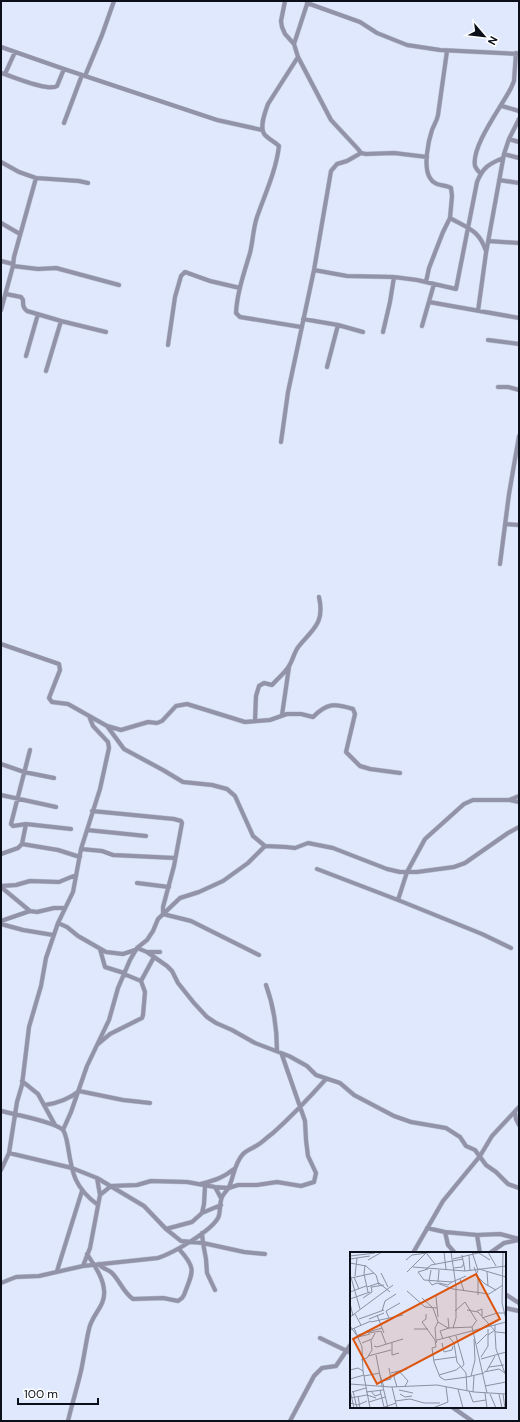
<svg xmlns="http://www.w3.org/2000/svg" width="520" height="1422" font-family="'DM Sans',sans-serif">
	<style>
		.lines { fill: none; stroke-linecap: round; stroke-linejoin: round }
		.street-casing { stroke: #bdc5d8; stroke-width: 5 }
		.street { stroke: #9293a9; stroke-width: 4 }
		.inset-road { fill: none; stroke: #8a91a2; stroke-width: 1 }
		.view { fill: #dd550d; fill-opacity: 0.15; stroke: #dd550d; stroke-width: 2 }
		.inset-edge { fill: none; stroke: #0a0f1a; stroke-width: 2 }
	</style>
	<rect width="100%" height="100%" fill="#dfe8fc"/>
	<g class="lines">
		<g class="street-casing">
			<path id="street" d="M285,1L281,21L282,27L285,34L294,44L298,57L331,120L358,149L361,153L366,154L394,153L427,157
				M307,3L360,22L377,33L407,45L440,50L519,54
				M294,44L308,1
				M1,47L64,69L217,120L262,130
				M298,57L268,104C265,112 258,130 266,136C270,140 275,142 279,146C276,171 265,194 257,217C253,229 253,241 250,253C244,273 237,293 236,313L240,317L301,327
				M1,73C12,76 48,92 57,86L64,69
				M5,74L15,52
				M85,76L102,35L114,1
				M502,106L519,111
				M64,123L82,75
				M509,139L519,142
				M504,154L519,158
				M1,162L19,172L36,178L79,181L88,183
				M480,173C478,171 476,169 475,166C471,146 502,106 511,88L514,81L516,53
				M499,180L519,183
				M450,218C469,229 479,230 486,251
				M1,223L20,234
				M488,241L519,243
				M1,261L13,264
				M13,266L38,269L56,268L119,285
				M314,270L347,276L394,277L417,280L456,289L477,182C483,167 489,164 503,158
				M426,282L429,268L443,232L450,218L452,196L451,188C445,184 435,187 430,178C423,167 428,142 432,130C434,125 437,121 438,115C441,94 444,72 447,51
				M6,294L21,297L23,300C23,305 23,308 27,311L61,321L106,332
				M429,302L519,318
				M1,310L13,266L14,257L36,178
				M478,311L486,253L504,154L509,139L519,119
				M303,319L338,325L363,332
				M422,326L434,284
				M383,332L390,302L394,277
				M488,340L519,344
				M168,345L175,297L181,276L185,272L210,281L240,288
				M26,356L38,314
				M327,367L338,325
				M46,371L61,321
				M498,387H508L519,390
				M281,442L288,392L314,270L331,171L337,164L347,161L361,153
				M505,524L519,525
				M500,564L509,494L519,436
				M1,644L59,664L60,670L49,698L52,702L68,704L107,726L121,730L148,722L157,723L162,721L176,706L187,704L245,722L270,720L287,714H301L313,717C327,703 334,703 353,709L355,714L346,752L360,766L370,769L400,773
				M282,715L289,667
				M255,721L256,696L259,686L264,683L272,685C277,679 285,673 289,666C293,660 294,652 299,646C313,629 325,623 319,597
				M107,726L124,749L163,770L183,782L212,785L227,789L235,796L253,836L265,846
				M1,764L24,772L54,778
				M1,795L56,807
				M510,800L519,802
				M92,811L174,819L181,821L182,823L174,866L163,907V914L191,921L259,955
				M26,824L71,829
				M87,830L146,836
				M22,844L26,824L13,826L11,824L30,750
				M81,849L102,851L113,855L175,858
				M1,854L18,848L22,844L58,850L80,857
				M317,869L398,900L482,934L511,948
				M137,883L169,887
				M1,886L16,885L30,881L59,882L76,875
				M1,887L30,911
				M398,900L407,872L425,839L464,804L473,800H509L519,796
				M1,921L30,911L37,912L54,908H65
				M58,923L67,927L78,936L106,952L123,954L135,950
				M1,924L23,930L53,935
				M137,948L147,952L167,966L172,971L178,983L194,1003L207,1017L216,1023L232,1030L255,1043L289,1056L307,1066L316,1075L340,1083L354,1095L394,1116L411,1122L446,1128L460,1137L466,1146L475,1150L486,1165L496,1172L508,1184L519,1188
				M100,949L105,967L124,973
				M147,952H160
				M141,981L154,957
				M266,985C274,1007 277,1027 277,1051
				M98,1044L110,1034L142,1018L143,1015L145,992L141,981L124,974
				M22,1081L38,1094L55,1125
				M45,1105C59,1103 69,1099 79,1091L123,1100L150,1103
				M1,1111C13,1114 56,1122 63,1130C66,1134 67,1142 68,1147C72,1174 75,1188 98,1205
				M515,1112L516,1119L519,1125
				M63,1130L71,1112L87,1066L109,1020L118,988L130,960L137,948L147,940L153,931L158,919L180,898L199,892L223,881L248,863L265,846L286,847L295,848L308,843L333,848L387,869L400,872H417L454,867L465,863L508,833L519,827
				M9,1153L72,1168L97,1178L144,1206L166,1229L181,1241L203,1243L244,1252L265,1254
				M1,1170L9,1153L17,1102L22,1085L29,1027L41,986L46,958L58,923L73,892L81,849L100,789L109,748L108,742L93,726L89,716
				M201,1184C215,1180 223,1178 234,1169
				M215,1187L221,1198
				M100,1195L111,1186L137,1185L151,1181L187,1182L215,1187L229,1188L238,1185H257L277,1182L301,1186L314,1182L316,1173L308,1156L306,1140L305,1121L282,1055
				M202,1213L204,1204L205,1186
				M427,1228L445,1232L477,1235L500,1234L519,1239
				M166,1229L192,1222L202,1213L221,1205
				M445,1232L448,1245L455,1253
				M202,1233L203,1243L206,1259L207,1273L215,1290
				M477,1235L480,1253
				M413,1253L443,1201L480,1156L492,1136L519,1107
				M490,1253L504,1243L518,1240
				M99,1264C102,1269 108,1269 112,1273C120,1281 123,1292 133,1299L163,1298L178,1301L182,1298L184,1295C193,1271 197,1269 179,1249
				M83,1266L90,1248L100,1195L97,1178
				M57,1271L82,1191
				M1,1283L16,1277L39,1276L83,1266L158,1258C173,1253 210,1232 218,1218C221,1212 219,1204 222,1197C223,1194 227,1191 229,1187C234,1176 234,1164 243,1154C247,1150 251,1149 256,1146C262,1143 267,1137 273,1133C292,1116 309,1098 326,1079
				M505,1294L519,1303
				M505,1308L519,1311
				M320,1338L351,1353
				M452,1407L472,1421
				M68,1421C72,1404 77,1388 81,1371C84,1357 86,1342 89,1329C92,1314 106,1306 104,1290C103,1277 94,1265 87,1254
				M290,1421L314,1376L322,1368L336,1366L351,1344"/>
		</g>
		<use href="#street" class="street"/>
	</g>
	<g transform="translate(350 1252)">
		<rect width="156" height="156" fill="#dfe8fc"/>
		<path class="inset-road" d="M94,0L96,17M101,0L106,34V66L103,76M122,0L128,18L127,21M138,0L146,14M153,0L152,51L156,67M129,1L140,8M77,2L85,12M112,3L115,19M119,3L120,19M0,4L25,1M0,7L20,4M103,7L132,0M18,8L32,0M56,8L62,3L84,0M0,11L16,14L26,23L29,33M15,13L14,22L18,40M63,15L115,19L156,14M124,15L128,25V43M104,16L112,15L114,11M76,17L81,13L113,7M78,17L68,20L74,28L102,30L116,24M129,17L156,25M81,18L79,29L82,33L87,31M57,20L77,0M137,20L138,34M31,21L38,35M0,22L10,57M5,24L7,6M4,25L9,37M128,25L135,32L146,38M1,26L24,21M110,27L114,39M88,30L89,18M29,31L40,40M87,31L103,37L139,42L153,33M89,31L98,33L102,30M17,35L29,31M22,35L34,33M57,39L75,55L87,56M0,40L16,34M86,44L88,65M13,46L22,40L21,34M72,46L83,56L88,70L98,76L122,75L127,68M0,47L20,40M0,51L3,64M117,58L128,60L146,80L156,81M32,59L35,49L46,42M105,59L115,50L126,68M127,59L132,57V64M5,62L11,73M76,62V67L72,70L85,88L86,95L82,96L84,110L90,125L95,128L117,125M27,63L34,81M0,65L43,33M39,66L36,59L50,51M132,66L147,61H154M9,67L34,58M19,67L34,61M21,70L53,63M0,74L8,85M122,75L137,141M4,76L12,95L13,119M64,77H78M0,78L21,69M145,79L146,97L156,124M18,81L31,79L36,92M8,83L32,76M138,83L145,78V73M106,84L114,112L112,115M8,85L20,82M99,85L104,91L107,110L116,121L117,139M93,87L90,79L99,76L98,66M86,88L85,76L88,70M12,91L22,87L25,81M42,91V103L49,101M86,91L87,88L156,70M92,91L94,100L102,98L103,94M127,92L137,82M24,94L27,95L53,87M26,103L32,134M18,104L41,98M131,105L138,94V77M131,107L156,100M11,108L17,106L22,98L21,88M84,108L106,105M139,115L154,113M0,118L8,116L13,119L20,156M47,119L44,125L47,135M49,119L58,129L55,134M134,120L149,117L155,121M136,120L145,104M41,121L57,117M30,123L34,135M89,123L106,118L111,114M14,124L30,121M121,124L125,108L124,87M117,125L134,121M0,127L14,123M33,129L41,127L39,116M0,132L41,135L87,133L124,140L156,142M135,134L156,130M33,135L38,156M42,135L47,156M108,137L113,156M0,138L4,156M30,138L34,155M49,138L63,141M3,139L7,156M21,139L25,144L31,142M119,139L123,150L136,148M2,140L16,136M16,140L33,138M123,140L124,124M135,141L137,156M50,142L55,145L62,144M140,142L146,156M149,142L152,156M153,142L155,156M8,144L10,156M0,146L17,143L26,146M45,149L60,147L74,151H90M19,150L35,145M0,151L8,153L17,149M32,156L46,151M83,156L98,150L96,135"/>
		<path class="view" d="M126,22L150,67L27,132L3,87Z"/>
		<rect width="156" height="156" class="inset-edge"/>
	</g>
	<rect width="520" height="1422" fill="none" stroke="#0a0f1a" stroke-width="4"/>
	<g transform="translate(484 36) rotate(118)" stroke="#ffffff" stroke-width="3" paint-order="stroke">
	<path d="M0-3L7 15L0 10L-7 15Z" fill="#0a0f1a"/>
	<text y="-6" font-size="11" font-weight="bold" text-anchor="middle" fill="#0a0f1a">N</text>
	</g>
	<path d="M18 1398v6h80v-6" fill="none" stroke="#0a0f1a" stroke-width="2"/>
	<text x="24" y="1398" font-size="12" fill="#0a0f1a" stroke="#ffffff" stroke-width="3" paint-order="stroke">100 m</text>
</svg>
